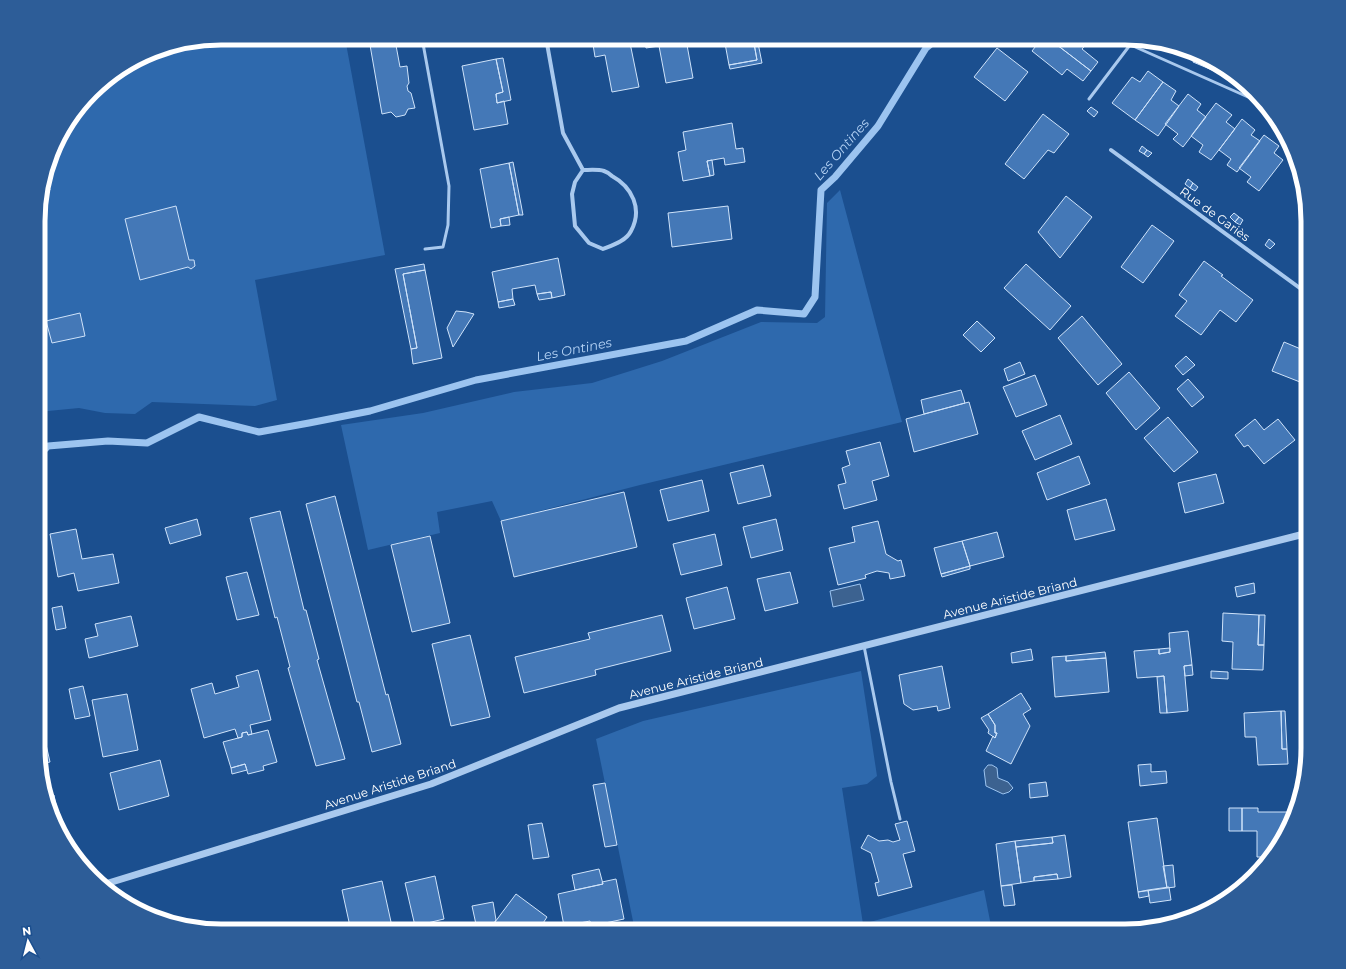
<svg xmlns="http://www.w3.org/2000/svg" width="1346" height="969" font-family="Montserrat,sans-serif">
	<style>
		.green { fill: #2e69ad }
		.water { fill: #3c6290; stroke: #9cc4f0 }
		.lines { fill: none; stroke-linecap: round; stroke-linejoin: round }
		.stream { stroke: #9cc4f0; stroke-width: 7 }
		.building { fill: #4478b7; stroke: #cfe3fa }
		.service { stroke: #a9c9ee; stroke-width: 3 }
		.minor { stroke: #a9c9ee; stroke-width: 4 }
		.tertiary { stroke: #a9c9ee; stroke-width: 7 }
		.labels { text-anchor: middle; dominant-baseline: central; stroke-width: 3; stroke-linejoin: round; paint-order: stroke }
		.street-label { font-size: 12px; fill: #fff; stroke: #1b4f8f }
		.water-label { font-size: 13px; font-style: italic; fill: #b5d3f5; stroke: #1b4f8f }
		.rim { fill: none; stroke: #fff; stroke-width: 5 }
	</style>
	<rect width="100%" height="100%" fill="#1b4f8f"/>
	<path class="green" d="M221,38H345L385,255L255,280L277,400L255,406L152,402L135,414L105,413L79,408L48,411L40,413V197L57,140L100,84L151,52Z
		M840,190L902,422L640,485L501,521L492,501L437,512L440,533L368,550L341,425L423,413L514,392L592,383L662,361L761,322L817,323L825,317L827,203Z
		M861,671L877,776L867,784L842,788L863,924L984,890L992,931H635L596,739L643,721Z"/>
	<path class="water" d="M860,584L864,600L833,607L830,591Z
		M988,765H992L997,768L998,778L1008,782L1013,788L1009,792L1003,794L986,786L984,770Z"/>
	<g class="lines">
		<path class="stream" d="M40,454L48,446L108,441L147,443L199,417L259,432L309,423L370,411L476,380L686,341L757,310L804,314L815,297L821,190L835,177L878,126L926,48L938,38"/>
	</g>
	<path class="building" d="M346,38H360L346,40Z
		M592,38H629L639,87L612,92L605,55L595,57Z
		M644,38H689L690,45H687L693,78L666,83L659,46L646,48Z
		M724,38H753L757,60L729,65Z
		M753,38H757L762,63L730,69L729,65L757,60Z
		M1042,38H1048L1091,71L1083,81L1067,69L1062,75L1032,51Z
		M1048,38H1086L1089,41L1082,49L1098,62L1091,71Z
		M395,40L400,67L407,66L409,83L407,86L408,91L411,93L415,108L408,109L405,115L396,117L391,112L382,114L370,45Z
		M997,48L1028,72L1005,101L974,77Z
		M1196,54L1220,67L1217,72L1193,62Z
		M503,58L511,100L497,103L496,94L503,92L496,59Z
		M496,59L503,92L496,94L497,103L504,101L508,124L474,130L462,66Z
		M1148,71L1163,82L1135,120L1112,103L1132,77L1140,82Z
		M1163,82L1176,91L1171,100L1179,106L1158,136L1135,120Z
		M1188,94L1201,104L1197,110L1206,117L1183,147L1173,139L1178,134L1165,124Z
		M1216,103L1232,115L1226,122L1235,129L1211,160L1199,152L1203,145L1191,136Z
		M1091,107L1098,112L1094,117L1087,111Z
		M1043,114L1069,134L1054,153L1048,150L1024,179L1005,164Z
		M1242,119L1255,130L1251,135L1260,141L1237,172L1227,165L1231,159L1219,150Z
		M732,123L736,149L743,148L745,162L725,165L724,158L707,161L710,176L683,181L678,152L686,150L683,132Z
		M1264,135L1279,146L1274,153L1283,160L1259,191L1247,182L1251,177L1239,168Z
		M1142,146L1147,150L1144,154L1139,151Z
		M1147,150L1152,153L1148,157L1144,154Z
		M712,160L714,175L710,176L707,161Z
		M513,162L523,215H519L509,163Z
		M509,163L519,215L500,219L501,226L491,228L480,169Z
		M46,175L50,190L41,192Z
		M1188,179L1193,183L1190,188L1185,184Z
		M1193,183L1198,187L1195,191L1190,188Z
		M1066,196L1092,217L1060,258L1038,232Z
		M176,206L189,260H194L195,266L191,269L188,267L140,280L125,219Z
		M728,206L732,239L672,247L668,213Z
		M1234,213L1239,217L1235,222L1230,217Z
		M509,217L510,225L501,226L500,219Z
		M1239,217L1243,220L1240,225L1235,222Z
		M1152,225L1174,241L1143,283L1121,267Z
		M1269,239L1275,244L1270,249L1265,245Z
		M558,258L565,295L552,298L551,292L537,294L535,285L512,289L513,299L498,302L492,272Z
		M1204,261L1223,275L1221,276L1253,300L1236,322L1220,310L1201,335L1175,316L1187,301L1179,295Z
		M424,264L425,270L403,274L417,348L411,349L395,269Z
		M1026,264L1071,306L1050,330L1004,288Z
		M425,270L442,358L413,364L411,349L417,348L403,274Z
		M551,292L552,298L539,300L537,294Z
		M513,299L515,305L499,308L498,302Z
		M456,311L466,312L474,314L453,347L447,328Z
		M80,313L85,336L52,343L46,321Z
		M1082,316L1122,364L1098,385L1058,338Z
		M977,321L995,338L981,352L963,335Z
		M1284,342L1308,352V402L1300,382L1272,371Z
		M1186,356L1195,365L1183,375L1175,366Z
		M1020,362L1025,374L1008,381L1004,369Z
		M1129,372L1160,408L1136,430L1106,393Z
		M1035,375L1047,405L1016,417L1003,387Z
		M1188,379L1204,397L1192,407L1177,389Z
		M961,390L965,403L924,414L921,400Z
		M969,402L978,434L914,452L906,419Z
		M1060,415L1072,444L1035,460L1022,431Z
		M1168,417L1198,452L1174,472L1144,438Z
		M1255,419L1264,430L1278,419L1295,440L1264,464L1248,445L1244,447L1235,435Z
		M880,442L889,476L872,481L877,500L844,509L838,485L846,483L842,468L850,465L846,451Z
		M1079,456L1090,484L1047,500L1037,473Z
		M763,465L771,496L738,504L730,473Z
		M1216,474L1224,503L1185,513L1178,483Z
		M702,480L709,511L668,521L660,490Z
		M624,492L637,547L514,577L501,521Z
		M335,496L386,695L388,694L401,744L372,752L359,702H357L306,504Z
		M1106,499L1115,530L1075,540L1067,510Z
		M280,511L304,610H306L319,659L317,660L345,759L316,766L288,668L290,667L277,617L275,618L250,518Z
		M197,519L201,535L170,544L165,528Z
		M776,519L783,550L751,558L743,527Z
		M878,521L886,554L898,561L901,560L905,576L890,579L889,573L877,571L865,575L866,578L838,585L829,548L855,542L852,527Z
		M76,529L82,559L113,554L119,583L78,591L74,573L58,577L50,534Z
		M997,532L1004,557L970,566L962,541Z
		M715,534L722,565L681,575L673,544Z
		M430,536L450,623L412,632L391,545Z
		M962,541L970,566L941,574L934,548Z
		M970,566V569L942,577L941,574Z
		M247,572L259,615L237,620L226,577Z
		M790,572L798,603L765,611L757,579Z
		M1254,583L1255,593L1237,597L1235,587Z
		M727,587L735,619L694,629L686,598Z
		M62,606L66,628L56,630L52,608Z
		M1223,613L1259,615L1258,645H1264L1263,670L1232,669L1233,642L1222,641Z
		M662,615L671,651L595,670L596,675L524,693L515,657L590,639L588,633Z
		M1259,615H1265L1264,645H1258Z
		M131,616L138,646L89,658L85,639L98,636L95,624Z
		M1188,631L1192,665L1184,666L1188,711L1167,713L1164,676L1137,678L1134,651L1159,649V654L1170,652L1169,633Z
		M470,635L490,717L451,726L432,644Z
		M1170,648V652L1159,654V649Z
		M1031,649L1033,660L1012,663L1011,653Z
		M1105,652L1106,658L1066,661V656Z
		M1066,656V661L1106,658L1109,692L1055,697L1052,657Z
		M1192,665L1193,675L1185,676L1184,666Z
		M942,666L950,708L938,711L937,706L913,710L904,704L899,675Z
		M258,670L271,720L250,725L252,734L248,735L247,732L242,733V737L238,738L235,729L204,738L191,689L212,683L215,694L239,687L236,676Z
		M1211,671L1228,672V679L1211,678Z
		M1164,676L1167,713H1160L1157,677Z
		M83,686L90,716L75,719L69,689Z
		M1021,693L1031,709L1023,714L1030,726L1011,764L986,751L993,736L995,738L997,733H995V725L988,714Z
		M127,694L138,750L103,757L92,700Z
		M1281,711H1285L1287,749H1282Z
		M1281,711L1282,749H1287L1288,764L1258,765L1256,737H1245L1244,713Z
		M988,714L995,725V733H997L995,738L988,733L989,730L981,718Z
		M268,730L277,762L263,766L264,770L248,774L245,764L231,768L223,742L242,737V733L247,732L248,735Z
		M40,733L46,767L40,769Z
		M45,740L50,762L45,763L41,741Z
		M160,760L169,796L119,810L110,773Z
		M245,764L247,770L232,774L231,768Z
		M1151,764V772L1166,771L1167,783L1140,786L1138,765Z
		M1046,782L1048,796L1030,798L1029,784Z
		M605,783L617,845L605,847L593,785Z
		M54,795L63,840L48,796Z
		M1229,808H1242V831H1229Z
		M1242,808H1258V812H1291V820L1271,857H1257V831H1242Z
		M1157,818L1167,888L1138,892L1128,822Z
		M907,821L915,851L903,854L912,887L878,896L875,883L879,882L871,853L861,848L868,835L879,841L888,840L893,842L900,840L895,824Z
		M542,823L549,857L533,859L528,825Z
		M1065,835L1071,877L1058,879L1057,874L1034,877V881L1021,883L1016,847L1053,843L1052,837Z
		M1052,837L1053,843L1016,847L1015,841Z
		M1015,841L1021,883L1001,886L996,844Z
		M1173,865L1175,887L1167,888L1163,866Z
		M599,869L603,884L575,890L572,875Z
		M1057,874L1058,879L1034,881V877Z
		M435,876L444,919L415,926L405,883Z
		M616,879L624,919L591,926L590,921L564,926L558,894L603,884L602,882Z
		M382,881L393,931H351L342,890Z
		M1012,885L1015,905L1004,906L1001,886Z
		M1169,887L1171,900L1150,903L1148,890Z
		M1148,890L1149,896L1139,898L1138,892Z
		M516,894L547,917L538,931H477V929L492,926Z
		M493,902L496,920L492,926L477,929L472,906Z
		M1179,918L1156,924V921Z
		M277,926L278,931H252Z"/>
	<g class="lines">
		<path class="service" d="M422,38L449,186L448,225L443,247L425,249
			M1115,38L1257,101
			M1089,99L1130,45
			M864,646L891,782L900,819"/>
		<path class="minor" d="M546,38L563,133L583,170
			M1111,150L1308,294
			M583,170C589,170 598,169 604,171C607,172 610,174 612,176C632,187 643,209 631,231C626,241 613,245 603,249L589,243L575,226L572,194L575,182Z"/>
		<path class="tertiary" d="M102,885L431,784L619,708L1308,533"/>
	</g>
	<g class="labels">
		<g class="street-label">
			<text transform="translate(1215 214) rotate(36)">Rue de Gariès</text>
			<text transform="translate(1010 598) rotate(-14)">Avenue Aristide Briand</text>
			<text transform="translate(696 678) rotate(-14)">Avenue Aristide Briand</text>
			<text transform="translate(390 784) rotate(-18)">Avenue Aristide Briand</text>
		</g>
		<g class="water-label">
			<text transform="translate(841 149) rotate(-49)">Les Ontines</text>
			<text transform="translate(574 349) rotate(-11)">Les Ontines</text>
		</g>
	</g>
	<path d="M0 0H1346V969H0ZM221 45H1125A176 176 0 0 1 1301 221V748A176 176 0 0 1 1125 924H221A176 176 0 0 1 45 748V221A176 176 0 0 1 221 45Z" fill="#2d5d98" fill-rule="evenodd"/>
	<path class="rim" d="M221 45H1125A176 176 0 0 1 1301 221V748A176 176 0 0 1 1125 924H221A176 176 0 0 1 45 748V221A176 176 0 0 1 221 45Z"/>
	<g transform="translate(28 941) rotate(353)" stroke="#1b4f8f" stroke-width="3" paint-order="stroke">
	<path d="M0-3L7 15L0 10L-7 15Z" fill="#ffffff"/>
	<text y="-6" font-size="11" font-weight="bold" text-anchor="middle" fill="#ffffff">N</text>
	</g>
</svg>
